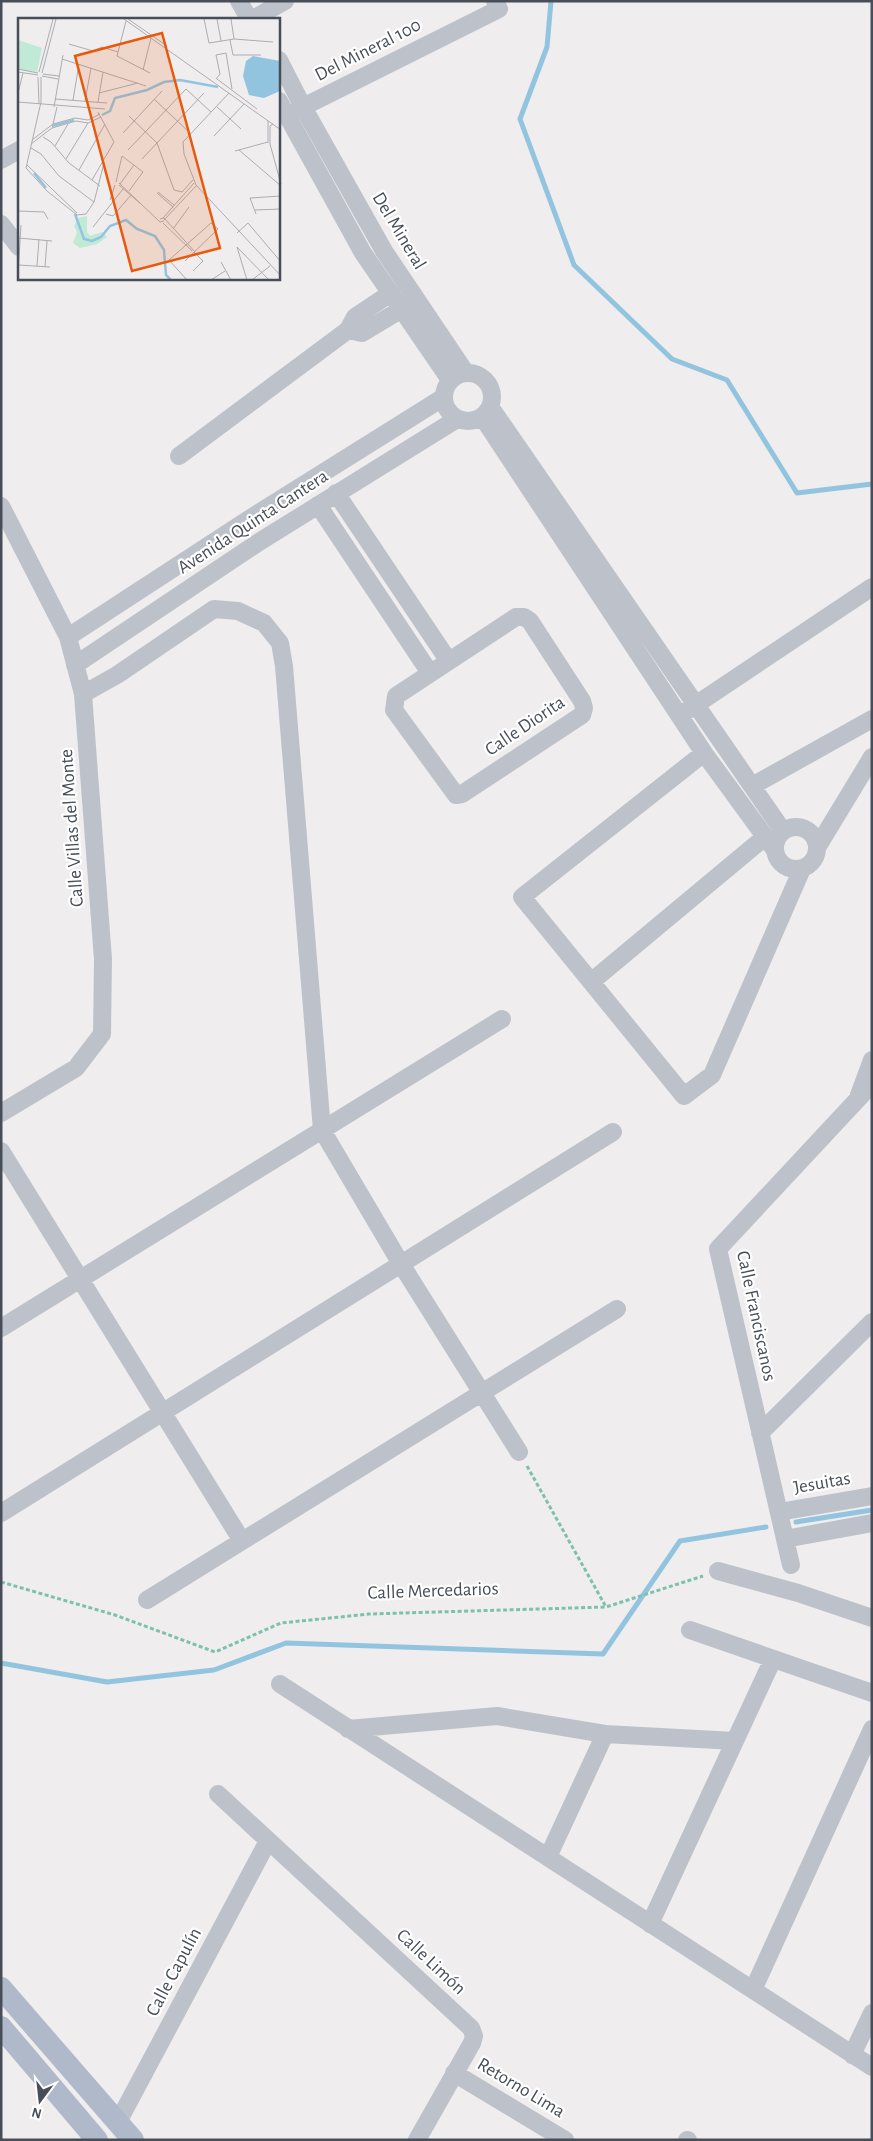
<svg xmlns="http://www.w3.org/2000/svg" width="873" height="2141" font-family="'Alegreya Sans',sans-serif">
	<style>
		.lines { fill: none; stroke-linecap: round; stroke-linejoin: round }
		.stream { stroke: #92c4e0; stroke-width: 5 }
		.path { stroke: #7cc2aa; stroke-width: 3; stroke-dasharray: 4 2.5; stroke-linecap: butt }
		.minor { stroke: #bdc2ca; stroke-width: 18 }
		.major { stroke: #b0b9c9; stroke-width: 22 }
		.labels { text-anchor: middle; dominant-baseline: central; stroke-width: 4.5; stroke-linejoin: round; paint-order: stroke }
		.street-label { font-size: 19px; fill: #484e58; stroke: #fff }
		.inset-river { fill: none; stroke: #92c4e0; stroke-width: 2.5 }
		.inset-road { fill: none; stroke: #acadb1; stroke-width: 1 }
		.view { fill: #e8590c; fill-opacity: 0.15; stroke: #e8590c; stroke-width: 2.5 }
		.inset-edge { fill: none; stroke: #484e58; stroke-width: 2.5 }
	</style>
	<rect width="100%" height="100%" fill="#efeded"/>
	<g class="lines">
		<path class="stream" d="M551,1L547,47L520,119L574,265L672,359L727,380L797,493L872,484
			M796,1522L872,1510
			M1,1663L107,1682L214,1670L286,1643L603,1654L680,1541L766,1527"/>
		<path class="path" d="M527,1466L606,1607
			M1,1582L115,1615L215,1652L281,1623L369,1614L606,1607L703,1576"/>
		<path class="minor" d="M239,1L249,19
			M253,19L285,1
			M279,60L303,107L384,251L466,373
			M279,101L363,253L450,380
			M293,112L499,9L495,1
			M1,160L19,150
			M1,224L19,247
			M348,330L362,333L402,309
			M444 397a24 24 0 1 1 48 0a24 24 0 1 1-48 0Z
			M491,408L783,831
			M483,418L704,753L774,849
			M179,456L348,330L355,317L391,293
			M336,493L448,660
			M318,505L430,673
			M1,506L68,637L83,694L103,959L102,1034L76,1068L1,1113
			M516,617H524L530,621L582,701L584,708L582,715L462,794L456,795L394,710L396,696Z
			M68,637L246,521L444,397
			M75,665L259,542L457,419
			M83,694L117,675L214,609L238,611L264,623L280,643L284,666L322,1130L401,1264L519,1452
			M685,712L872,587
			M704,753L522,897L684,1096L712,1075L802,869
			M752,786L872,719
			M775 848a21 21 0 1 1 42 0a21 21 0 1 1-42 0Z
			M818,846L872,757
			M591,982L765,837
			M859,1095L872,1060
			M1,1151L242,1541
			M1,1328L502,1019
			M760,1433L872,1322
			M779,1512L872,1496
			M1,1513L613,1132
			M785,1539L872,1523
			M791,1565L718,1249L872,1084
			M718,1571L798,1593L872,1618
			M147,1600L617,1309
			M690,1630L872,1693
			M280,1684L872,2067
			M348,1729L497,1716L605,1734L735,1741
			M218,1794L471,2028L474,2036L472,2043L417,2140
			M548,1857L605,1734
			M650,1924L773,1659
			M753,1990L872,1729
			M852,2055L872,2013
			M454,2073L565,2140
			M118,2122L268,1841
			M687,2140H688"/>
		<path class="major" d="M1,1988L133,2140
			M1,2027L97,2140"/>
	</g>
	<g class="labels">
		<g class="street-label">
			<text transform="translate(368 50) rotate(-27)">Del Mineral 100</text>
			<text transform="translate(399 231) rotate(59)">Del Mineral</text>
			<text transform="translate(253 522) rotate(-33)">Avenida Quinta Cantera</text>
			<text transform="translate(525 726) rotate(-34)">Calle Diorita</text>
			<text transform="translate(72 828) rotate(-94)">Calle Villas del Monte</text>
			<text transform="translate(756 1316) rotate(78)">Calle Franciscanos</text>
			<text transform="translate(822 1483) rotate(-10)">Jesuitas</text>
			<text transform="translate(433 1591) rotate(-2)">Calle Mercedarios</text>
			<text transform="translate(431 1962) rotate(43)">Calle Limón</text>
			<text transform="translate(174 1972) rotate(-62)">Calle Capulín</text>
			<text transform="translate(521 2088) rotate(31)">Retorno Lima</text>
		</g>
	</g>
	<g transform="translate(18 18)">
		<rect width="262" height="262" fill="#efeded"/>
		<path d="M0,22L24,30L19,54L0,51ZM69,198V214L72,218L84,214L89,219L79,226L62,230L55,225L59,214L56,208L60,200Z" fill="#c0e9d6"/>
		<path d="M235,38L262,43V73L246,80L231,77L225,58L228,43Z" fill="#92c4e0"/>
		<path class="inset-river" d="M84,97L92,93L97,80L129,72L146,64L162,62L200,69M34,108L56,102M16,155L28,170M57,196L66,221L74,223L83,219L92,208L108,202L119,211L137,218L146,232L148,257L153,262"/>
		<path class="inset-road" d="M106,1L263,112M110,1L149,28M186,1L191,25L216,21L255,24M199,1L203,23M213,1L216,21M108,3L99,38L132,55M212,22L215,37H243M51,26L75,33L84,29L100,34M44,41L128,68M0,51L20,55M125,52L133,20M0,54L20,57M21,54L35,1M24,55L38,1M25,56L41,58M24,58L40,61M20,59L21,86M23,59V84L8,150L29,173L59,197M198,61L202,56L198,37L208,35L214,71M199,61L239,91M0,75L5,55M81,75L120,65M211,75L165,124L166,136L178,167L263,258M37,81L89,85M136,81L173,116M55,82L61,46M67,83L73,50M0,84L87,91M80,84L85,54M36,89L45,37M199,89L223,111M111,98L139,125L156,172L164,174L175,162M250,103V125M35,106L39,89M255,106L252,108V126L263,166M105,115L144,73M196,118L226,86M25,119L33,124L51,145L82,168M14,122L35,106L57,100L70,102L82,96M13,126L34,110L58,103L70,105L83,99M37,128L50,106M13,130L23,136L41,158L76,184M110,132L168,71L193,94M221,132L263,168M217,133L250,124M48,141L70,105M124,141L186,75M9,147L59,195M61,152L87,106M74,162L96,124L80,94M98,164L104,138L125,154L111,173M101,165L142,204L146,203M102,166L116,147M101,167L123,186M140,174L156,187M139,175L155,189M92,182L97,167M237,192L263,191M0,193L26,194L30,201M88,196L95,198L113,177M238,196L232,180L263,178M59,197L68,196L76,184L86,145M145,200L176,165M142,201L146,200L177,234M146,202L178,168M145,205L174,233M75,209L105,171M155,211L171,189M219,215L230,205L263,244M0,220L34,223M219,229L251,262M219,229L229,262M167,243L200,211L193,205L151,242L169,262M203,244L213,262M1,247L32,249M19,248L21,221M27,249L29,223M175,253L185,243L176,234M0,256L3,207M193,262L207,253M234,262L252,248"/>
		<path class="view" d="M144,15L202,230L114,253L57,38Z"/>
		<rect width="262" height="262" class="inset-edge"/>
	</g>
	<rect width="873" height="2141" fill="none" stroke="#484e58" stroke-width="5"/>
	<g transform="translate(40 2101) rotate(195)" stroke="#ffffff" stroke-width="4" paint-order="stroke">
	<path d="M0-4L9 19L0 12L-9 19Z" fill="#484e58"/>
	<text y="-8" font-size="14" font-weight="bold" text-anchor="middle" fill="#484e58">N</text>
	</g>
</svg>
